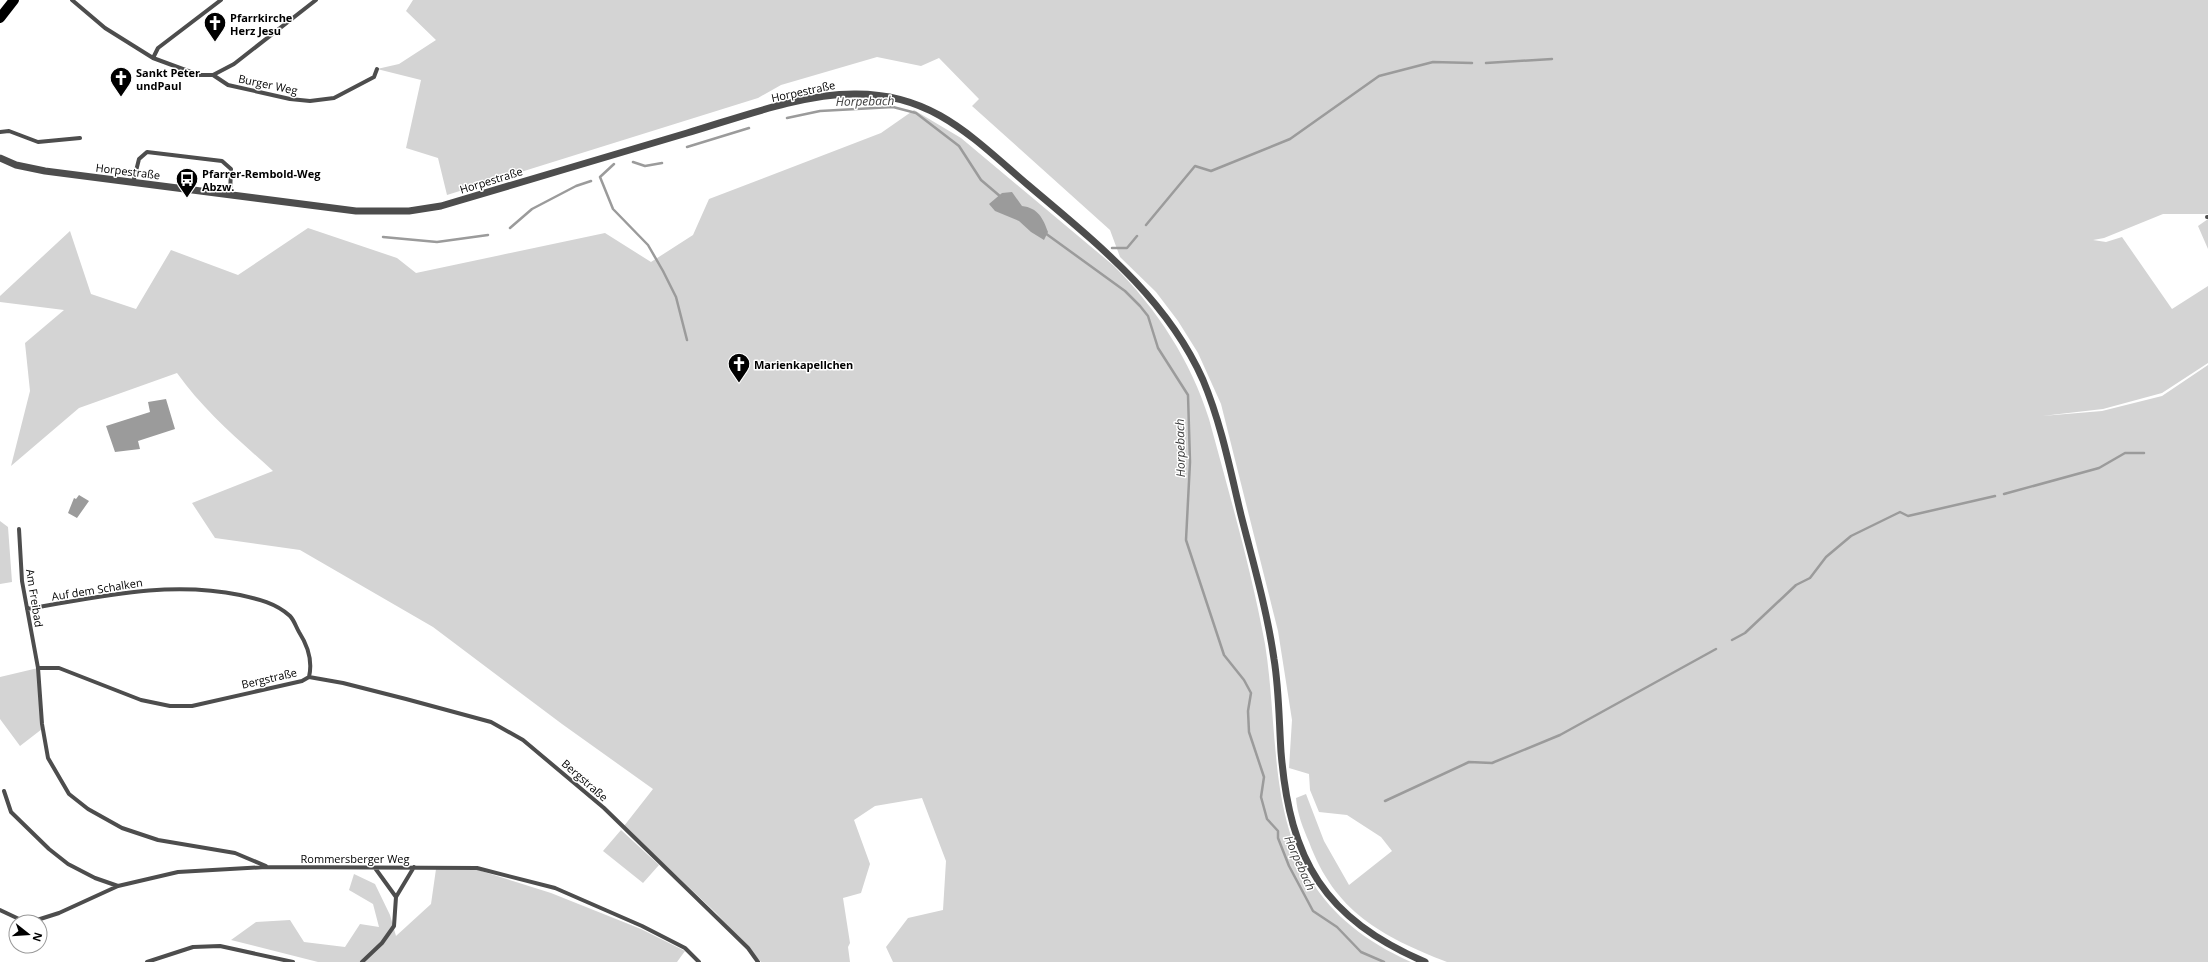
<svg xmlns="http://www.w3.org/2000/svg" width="2208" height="962" font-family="'Open Sans',sans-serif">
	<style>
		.green { fill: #d4d4d4 }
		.water { fill: #9b9b9b }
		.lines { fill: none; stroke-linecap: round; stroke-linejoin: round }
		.stream { stroke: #9b9b9b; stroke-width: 2.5 }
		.minor { stroke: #4d4d4d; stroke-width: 4 }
		.tertiary { stroke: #4d4d4d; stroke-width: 7 }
		.primary { stroke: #000; stroke-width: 10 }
		.labels { text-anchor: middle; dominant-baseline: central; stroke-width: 3; stroke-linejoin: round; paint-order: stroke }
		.poi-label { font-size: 11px; font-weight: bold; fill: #000; stroke: #fff; text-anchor: start }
		.street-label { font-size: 11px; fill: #000; stroke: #fff }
		.water-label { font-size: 12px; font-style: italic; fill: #3c3c3c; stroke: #fff }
	</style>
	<rect width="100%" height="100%" fill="#fff"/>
	<path class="green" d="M413,0H2208V214H2163L2104,238L2093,240L2106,242L2122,237L2172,309L2208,286V363L2162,393L2103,409L2042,416L2102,411L2162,396L2208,365V962H1447C1381,936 1335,912 1309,842C1303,828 1297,813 1296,798L1306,794L1324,841L1349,885L1392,851L1381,837L1347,815L1319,812L1310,790L1309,774L1289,768L1292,720L1278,631L1221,404L1198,353L1178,321L1156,292L1120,257L1110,230L972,106L979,99L939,58L921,66L877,57L781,85L758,98L447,195L438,158L406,148L421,80L377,69L399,64L436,40L406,11Z
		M914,110L961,138L1114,266C1157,309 1191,361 1209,419C1229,493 1251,568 1265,644C1271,681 1272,718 1276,756C1285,856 1316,919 1411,962H893L886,947L908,918L943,910L946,861L922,798L875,806L854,820L870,864L861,893L843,898L850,943L848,947L850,962H761L716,913L624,826L653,789L562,724L433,627L300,550L215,538L192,503L273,471C239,440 204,411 177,373L79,408L11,466L30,391L25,343L64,310L0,302V296L70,231L91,294L136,309L171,250L238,275L308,228L397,258L416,273L605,233L651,262L693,235L709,199L881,133Z
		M2208,219V249L2198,226Z
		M0,521L8,527L12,582L0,584Z
		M38,668L42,729L20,746L0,719V677Z
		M621,830L659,865L643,883L603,851Z
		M436,869L478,870L551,893L641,929L685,951L677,962H318L231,940L256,922L290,920L304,942L345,947L360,924L379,927L373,904L349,890L354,874L375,884L390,915L396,936L431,904Z"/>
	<path class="water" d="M1012,192L1022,206C1038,208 1043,218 1048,232L1044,240L1031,232L1019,221L995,211L989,204L1002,193Z
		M166,399L175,429L138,441L140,449L115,452L106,426L150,412L148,402Z
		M79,495L89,501L77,518L68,513L74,498L76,499Z"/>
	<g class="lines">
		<path class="stream" d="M1486,63L1552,59
			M787,118L820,111L893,107L916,113L959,146L981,180L1001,197
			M687,147L749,128
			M633,162L645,166L662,163
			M614,164L600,177L613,209L648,245L663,271L676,297L687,340
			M1146,225L1195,166L1211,171L1290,139L1379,76L1433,62L1472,63
			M510,228L532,209L576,186L591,181
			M1045,233L1125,291L1140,306L1148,316L1158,348L1188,395L1190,462L1186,540L1224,655L1244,680L1251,693L1248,711L1249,732L1264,777L1261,797L1267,819L1278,831V838L1289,866L1313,911L1337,927L1361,952L1384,962
			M383,237L437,242L488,235
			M1112,248H1127L1137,236
			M2004,494L2099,468L2125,453H2144
			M1732,640L1745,633L1796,585L1810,578L1826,557L1851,536L1900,512L1908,516L1995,496
			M1385,801L1469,762L1492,763L1560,735L1716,649"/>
		<path class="minor" d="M72,0L105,28L153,58L199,75H213L228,85L290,99L310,101L334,98L374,77L377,69
			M153,58L158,48L221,0
			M213,75L234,64L316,0
			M0,132L9,131L38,142L80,138
			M133,183L139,159L147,152L222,161L231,169L230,195
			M2207,217H2208
			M19,529L22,581L38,668L42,724L48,758L69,794L88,809L122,828L158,840L235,853L266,866
			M27,609C99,597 168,580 240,595C258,599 276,603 290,616C294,620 296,627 299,632C308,646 313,660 309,677
			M38,668H59L141,700L170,706H192L302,681L309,677L343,683L406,699L491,722L523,740L604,808L748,948L758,962
			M4,791L11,812L49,849L68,864L95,878L118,886
			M375,868L396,897
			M0,910L19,919L37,920L59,913L118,886L178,872L266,867L477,868L555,888L642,926L685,948L699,962
			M147,962L193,947L220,946L293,962
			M362,962L382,943L394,926L396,897L414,867"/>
		<path class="tertiary" d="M0,158L16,165L45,171L356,211H409L441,206C523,181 605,158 687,133C738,118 801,94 854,94C932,93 972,137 1028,185C1095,242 1166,297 1203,380C1221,423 1230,469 1241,515C1253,562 1267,610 1274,659C1279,689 1279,721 1281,752C1290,861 1324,918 1425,962"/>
		<path class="primary" d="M0,18L14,0"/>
	</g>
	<defs>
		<g id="church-pin" transform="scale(1.15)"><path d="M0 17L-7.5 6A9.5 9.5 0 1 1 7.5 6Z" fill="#000" stroke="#fff"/><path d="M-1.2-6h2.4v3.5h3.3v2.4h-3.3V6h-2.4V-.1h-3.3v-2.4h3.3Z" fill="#fff"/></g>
		<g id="bus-pin" transform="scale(1.15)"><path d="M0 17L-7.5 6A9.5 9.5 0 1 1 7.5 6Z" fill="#000" stroke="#fff"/><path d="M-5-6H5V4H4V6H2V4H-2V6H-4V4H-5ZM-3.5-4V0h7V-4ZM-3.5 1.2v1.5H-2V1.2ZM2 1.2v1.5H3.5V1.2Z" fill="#fff"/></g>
	</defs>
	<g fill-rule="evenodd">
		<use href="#church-pin" x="215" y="23"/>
		<use href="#church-pin" x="121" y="78"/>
		<use href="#bus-pin" x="187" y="179"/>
		<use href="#church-pin" x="739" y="364"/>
	</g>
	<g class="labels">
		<g class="poi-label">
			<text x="230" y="17">Pfarrkirche<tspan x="230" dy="13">Herz Jesu</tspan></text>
			<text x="136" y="72">Sankt Peter<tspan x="136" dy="13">undPaul</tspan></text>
			<text x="202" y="173">Pfarrer-Rembold-Weg<tspan x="202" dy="13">Abzw.</tspan></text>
			<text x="754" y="364">Marienkapellchen</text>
		</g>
		<g class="street-label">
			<text transform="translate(268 84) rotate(12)">Burger Weg</text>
			<text transform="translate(803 91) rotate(-12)">Horpestraße</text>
			<text transform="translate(128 171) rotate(7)">Horpestraße</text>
			<text transform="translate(491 180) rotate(-17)">Horpestraße</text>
			<text transform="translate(97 589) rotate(-9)">Auf dem Schalken</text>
			<text transform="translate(35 598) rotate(81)">Am Freibad</text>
			<text transform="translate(269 678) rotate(-13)">Bergstraße</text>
			<text transform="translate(585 780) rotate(41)">Bergstraße</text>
			<text x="355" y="858">Rommersberger Weg</text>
		</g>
		<g class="water-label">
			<text transform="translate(865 101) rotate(-1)">Horpebach</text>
			<text transform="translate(1180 448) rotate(-91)">Horpebach</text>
			<text transform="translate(1300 863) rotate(66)">Horpebach</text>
		</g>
	</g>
	<g transform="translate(28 934) rotate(107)"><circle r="19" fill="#ffffff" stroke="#999999"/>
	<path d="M0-3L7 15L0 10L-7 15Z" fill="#000000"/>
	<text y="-6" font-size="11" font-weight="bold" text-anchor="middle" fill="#000000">N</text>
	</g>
</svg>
